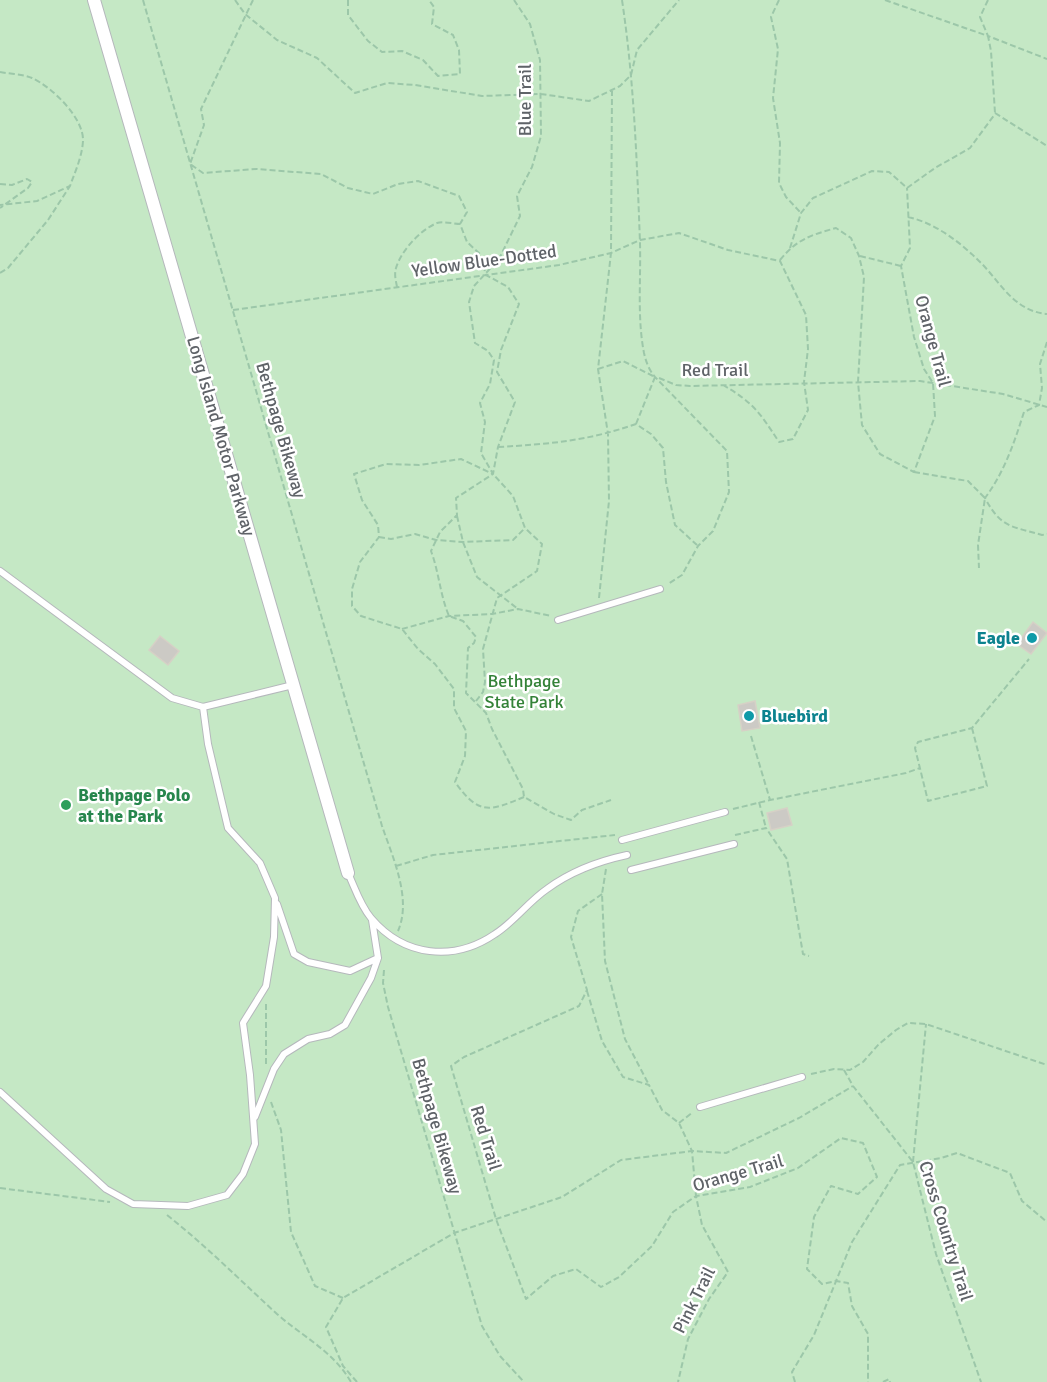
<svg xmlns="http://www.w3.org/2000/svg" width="1047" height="1382" font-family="Signika,sans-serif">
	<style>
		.green { fill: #c5e8c5 }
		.building { fill: #cccac5; stroke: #d6d1c6; stroke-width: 1.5 }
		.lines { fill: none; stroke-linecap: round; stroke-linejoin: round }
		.lane-casing { stroke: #b5b8bc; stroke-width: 8 }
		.street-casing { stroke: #b5b8bc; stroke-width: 14 }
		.path { stroke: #9cc7a9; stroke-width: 2; stroke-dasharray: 6 3; stroke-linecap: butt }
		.lane { stroke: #fff; stroke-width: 6 }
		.street { stroke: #fff; stroke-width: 12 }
		.culture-dot { fill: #0f9aa8; stroke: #fff; stroke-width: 2 }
		.leisure-dot { fill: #2e9e5b; stroke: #fff; stroke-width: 2 }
		.labels { text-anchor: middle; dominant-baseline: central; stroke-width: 5; stroke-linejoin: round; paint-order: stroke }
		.street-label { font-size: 18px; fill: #5f6368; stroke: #fff }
		.culture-label { font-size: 18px; font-weight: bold; fill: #0d838f; stroke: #fff; text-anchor: end }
		.park-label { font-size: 18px; fill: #348238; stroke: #fff }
		.leisure-label { font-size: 18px; font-weight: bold; fill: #27864d; stroke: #fff; text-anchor: start }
	</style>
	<rect width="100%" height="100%" fill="#f1efe8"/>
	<path class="green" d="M0,0H1047V1382H0Z"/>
	<path class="building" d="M1033,622L1047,633L1031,654L1017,644Z
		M160,636L179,651L168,665L149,650Z
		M755,701L760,728L742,731L738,705Z
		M787,808L792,825L771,830L767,813Z"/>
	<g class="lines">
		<g class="lane-casing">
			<path id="lane" d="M0,571L172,698L203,707L293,685
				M558,620L660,589
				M622,840L725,812
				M631,870L734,844
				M348,873C355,888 360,905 371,918C404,957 454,962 495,934C514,922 528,902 547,889C570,872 599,861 627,855
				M277,904L294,954L308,962L350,971L378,958L372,920
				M0,1092L106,1189L133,1204L188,1206L227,1195L243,1174L255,1144L250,1075L243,1023L266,986L274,937L275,898L260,863L228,828L208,744L203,707
				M700,1107L802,1077
				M255,1117L274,1069L284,1054L308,1039L330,1034L345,1025L371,978L378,958"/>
		</g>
		<g class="street-casing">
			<path id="street" d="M94,0L348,873"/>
		</g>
		<path class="path" d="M143,0L382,826C393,858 412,899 398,931
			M235,0L245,14L277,40L317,58L355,93L387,83L415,85L482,96L541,94L589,101L620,86L631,75L637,50L679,0
			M253,0L201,109L204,125L190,164L203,173L256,169L321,174L348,188L373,194L398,184L418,181L459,196L467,212L460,224L467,242L480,254L486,275L508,287L519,304L501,350L497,372L515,402L498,447L493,474L461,459L419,465L386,464L354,474L362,500L378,525L379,537L360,562L352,589V606L361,616L402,629L418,649L435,664L454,689V708L466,731L465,756L455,782C479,816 490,811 524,797
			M348,0V15L368,41L382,52L402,51L423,60L438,76L460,74L459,50L453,35L432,24L434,7L429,0
			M514,0L530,24L540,60L541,136L532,167L517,196L520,216L499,259L474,286L469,302L475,343L488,351L494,360L490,384L480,403L485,422L481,453L493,474L456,498L457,515L440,532L431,551C439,572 440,595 449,616L463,621L476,637L474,643L468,648L466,693L486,713L492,729L523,789L524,797L554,814L571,820L582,810L611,800
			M622,0C634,80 637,162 640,243C641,279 637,317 644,353C646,362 649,370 655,377L727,451L729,492L713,531L698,546L682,575L668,584
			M779,0L771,17L778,49L773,98L780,143L779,183L786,197L801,213
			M885,0L988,36L991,51L995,113
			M988,0L980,17L988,36L1047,59
			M0,72C10,74 23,74 32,78C52,87 84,118 83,141C82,157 75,172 70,186L37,201L0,205
			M995,113L1047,146
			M0,184L12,185L27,179L32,182L28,188L0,208
			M907,188L935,168L970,148L995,114
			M908,217C935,223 960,242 979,261C1000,281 1013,311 1047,314
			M790,248L801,213L813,198L872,171L889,172L907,188
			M860,256L901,266
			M780,260C797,239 811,235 836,228L851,238L859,256L864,277L858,382L862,425L880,454L914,472L935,416L933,383L924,369L914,337L901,266L910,248L907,188
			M0,273L8,268L48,220L70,186
			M397,287C396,281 394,275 396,268C401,251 420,230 437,223C443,221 454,224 460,224
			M233,310L559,265L611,253L640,240L679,233L728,250L780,261L806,315L808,349L804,382L808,410L793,439L779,442C760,413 754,403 723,385
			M1047,342L1040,364L1042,388L1039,405L1024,412C1014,443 1005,471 985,498C1001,528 1011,526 1042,535L1047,534
			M598,369L623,361L653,376
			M659,378L676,385L690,386L920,381L1003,394L1047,407
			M636,424L655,377
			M498,447C550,444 587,441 636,424L651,434L663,448L666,482L675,525L697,545
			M914,472L968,481L985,498L978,545L979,568
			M457,516L463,542L477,577L518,609
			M379,537L391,539L415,534L436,540L463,542L513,540L525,528
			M599,598L609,501L608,434L598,369L611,253L612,90
			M402,629L449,616L492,614L518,609L551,616
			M476,701L483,692L485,682L483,649L497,598L537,571L542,544L525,528L513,496L494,475
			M972,728L987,786L928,801L915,748L918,742L972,728L1029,659
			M751,736L770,800
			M759,802L766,828
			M733,809L770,800L906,773L920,768
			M735,835L766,828L787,859L803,954L809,956
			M396,866L433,855L615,835
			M606,869L602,894L605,961L625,1039L649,1085
			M602,894L578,911L571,937L587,990L579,1006L464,1057L451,1066L496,1219L526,1299L553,1276L576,1269L601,1287L619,1277L652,1246L673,1212L696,1196L750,1187L798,1168L841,1138L863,1143L877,1177L858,1194L831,1186L814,1217L807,1269L822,1284L836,1281L848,1283L852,1306L868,1334V1382
			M384,970L383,983L388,1007L482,1326L500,1356L524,1382
			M587,991L602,1041L623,1077L649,1085L662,1110L679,1123L692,1151L696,1196L702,1225L728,1272L709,1299L688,1339L678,1382
			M266,1004V1064
			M844,1070L853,1086L913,1162L936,1254L981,1382
			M811,1074L834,1069L850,1070L863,1062L879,1044L896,1030L908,1023L926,1024L1047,1065
			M271,1102L281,1130L291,1232L315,1286L343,1298
			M679,1123L693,1112
			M913,1162L926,1024
			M0,1188L110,1202
			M167,1215C206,1246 240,1280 277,1314C303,1337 333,1351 351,1382
			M357,1382L343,1366L326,1327L343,1298L454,1233L562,1197L621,1160L692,1151L726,1153L799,1118L853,1086
			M795,1382L792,1372L814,1335L852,1242L900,1165L941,1158L957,1153L1010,1173L1022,1201L1047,1222
			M883,1382L889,1379L890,1382"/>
		<use href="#lane" class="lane"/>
		<use href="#street" class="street"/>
	</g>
	<g class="culture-dot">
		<circle cx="1032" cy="638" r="6"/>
		<circle cx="749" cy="716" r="6"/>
	</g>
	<circle class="leisure-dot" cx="66" cy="805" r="6"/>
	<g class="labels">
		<g class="street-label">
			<text transform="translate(525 100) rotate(-90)">Blue Trail</text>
			<text transform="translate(484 261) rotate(-8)">Yellow Blue-Dotted</text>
			<text transform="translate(933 341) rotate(75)">Orange Trail</text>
			<text x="715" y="370">Red Trail</text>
			<text transform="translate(281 430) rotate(74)">Bethpage Bikeway</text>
			<text transform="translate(221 436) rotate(74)">Long Island Motor Parkway</text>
			<text transform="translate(437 1126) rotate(74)">Bethpage Bikeway</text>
			<text transform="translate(486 1138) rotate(73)">Red Trail</text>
			<text transform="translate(738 1173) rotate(-16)">Orange Trail</text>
			<text transform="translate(946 1231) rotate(73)">Cross Country Trail</text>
			<text transform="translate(694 1300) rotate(-63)">Pink Trail</text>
		</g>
		<g class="culture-label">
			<text x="1020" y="638">Eagle</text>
			<text x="761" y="716" text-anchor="start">Bluebird</text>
		</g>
		<g class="park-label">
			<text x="524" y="681">Bethpage<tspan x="524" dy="21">State Park</tspan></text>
		</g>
		<g class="leisure-label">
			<text x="78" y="795">Bethpage Polo<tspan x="78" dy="21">at the Park</tspan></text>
		</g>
	</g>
</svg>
